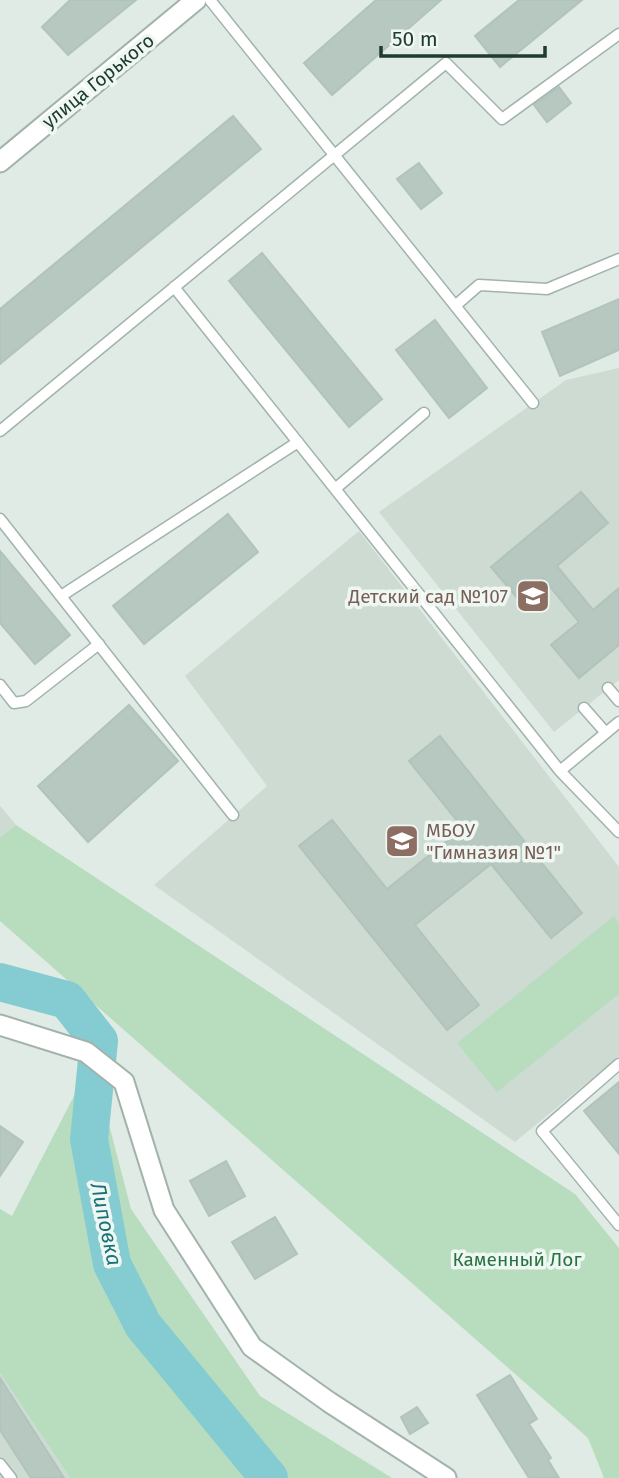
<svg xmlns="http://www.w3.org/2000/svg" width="619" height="1478" font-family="'Fira Sans',sans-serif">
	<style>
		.built { fill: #cddbd3 }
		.green { fill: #b7ddbe }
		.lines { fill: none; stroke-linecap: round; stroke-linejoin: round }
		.river { stroke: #85ccd2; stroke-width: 38 }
		.building { fill: #b7c8c0; stroke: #b1c4bb; stroke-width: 2 }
		.lane-casing { stroke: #a2b3ab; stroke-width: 13 }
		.street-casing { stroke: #a2b3ab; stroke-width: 23 }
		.lane { stroke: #fff; stroke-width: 10 }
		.street { stroke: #fff; stroke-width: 19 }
		.labels { text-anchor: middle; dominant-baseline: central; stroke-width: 7; stroke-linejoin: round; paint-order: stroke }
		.street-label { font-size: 19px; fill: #203b31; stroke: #eff7f3 }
		.education-label { font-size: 19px; fill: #785e54; stroke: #eff7f3; text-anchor: end }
		.park-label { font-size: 19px; fill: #297340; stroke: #eff7f3 }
		.water-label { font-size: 21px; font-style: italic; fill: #197078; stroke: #eff7f3 }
	</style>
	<rect width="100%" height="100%" fill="#dfebe4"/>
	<path class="built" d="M619,368V680L554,732L379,512L566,380Z
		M359,531L619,867V1056L515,1142L154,885L267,786L185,676Z
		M0,806L16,825L0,837Z
		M0,1373L70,1478H0Z"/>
	<path class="green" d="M16,825L575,1194L619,1248V1478H604L588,1438L0,921V837Z
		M614,916L619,923V994L497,1092L457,1043Z
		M100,1090L131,1209L260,1396L392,1478H70L0,1373V1209L12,1216L75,1094Z"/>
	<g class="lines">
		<path class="river" d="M0,982L67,1000L99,1041L89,1139L112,1264L143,1325L269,1478"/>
	</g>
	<path class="building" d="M70,0H136L68,55L42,27Z
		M376,0H441L332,95L304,63Z
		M519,0H582L500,67L475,36Z
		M559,87L571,103L547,122L534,105Z
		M233,116L261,149L0,364V309Z
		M419,163L442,193L421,209L397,179Z
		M262,253L382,399L349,427L229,281Z
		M619,299V350L560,376L542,332Z
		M435,320L487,388L449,418L396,350Z
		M581,492L608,523L557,566L593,610L619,588V645L579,678L551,645L579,622L543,578L518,599L491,567Z
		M228,514L258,552L144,644L113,606Z
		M0,551L70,635L35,664L0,623Z
		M129,705L178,761L88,842L38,786Z
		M440,736L582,913L551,938L491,864L415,925L479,1005L447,1030L299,846L332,820L387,889L463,828L409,761Z
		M619,1082V1154L584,1111Z
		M0,1126L23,1142L0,1176Z
		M226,1161L245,1196L209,1216L190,1181Z
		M275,1217L297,1254L255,1279L232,1242Z
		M510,1375L537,1419L529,1424L551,1458L548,1460L559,1478H529L477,1395Z
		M0,1378L64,1478H31L0,1430Z
		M417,1407L428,1423L410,1434L401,1417Z"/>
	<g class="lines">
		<g class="lane-casing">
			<path id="lane" d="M210,0L533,403
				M174,287L560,771L619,722
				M455,306L479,285L547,289L619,259
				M0,431L446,63L502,119L619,34
				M335,489L424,413
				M0,519L233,815
				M61,596L298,442
				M0,685L14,703L26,701L99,644
				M608,688L619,701
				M584,708L606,733
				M560,771L619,832
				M619,1064L542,1131L619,1225
				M0,1464L11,1478"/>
		</g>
		<g class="street-casing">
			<path id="street" d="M0,162L196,0
				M0,1025L86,1052L124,1082L164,1210L252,1347L329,1402L446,1478"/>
		</g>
		<use href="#lane" class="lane"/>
		<use href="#street" class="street"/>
	</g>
	<defs>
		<g id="school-square" transform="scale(1.75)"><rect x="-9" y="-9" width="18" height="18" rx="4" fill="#8d6e63" stroke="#eff7f3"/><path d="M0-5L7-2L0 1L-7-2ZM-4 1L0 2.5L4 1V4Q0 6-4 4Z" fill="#fff"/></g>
	</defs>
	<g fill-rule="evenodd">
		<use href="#school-square" x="533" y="596"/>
		<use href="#school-square" x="402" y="841"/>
	</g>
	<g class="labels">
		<g class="street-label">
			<text transform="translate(98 81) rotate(-39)">улица Горького</text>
		</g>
		<g class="education-label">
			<text x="508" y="596">Детский сад №107</text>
			<text x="426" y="830" text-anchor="start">МБОУ<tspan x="426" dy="22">"Гимназия №1"</tspan></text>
		</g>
		<g class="park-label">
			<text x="517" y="1259">Каменный Лог</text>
		</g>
		<g class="water-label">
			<text transform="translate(106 1224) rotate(78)">Липовка</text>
		</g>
	</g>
	<path d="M381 46v10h164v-10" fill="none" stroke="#203b31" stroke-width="3.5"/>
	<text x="392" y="46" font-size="21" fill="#203b31" stroke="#eff7f3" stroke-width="5" paint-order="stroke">50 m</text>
</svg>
